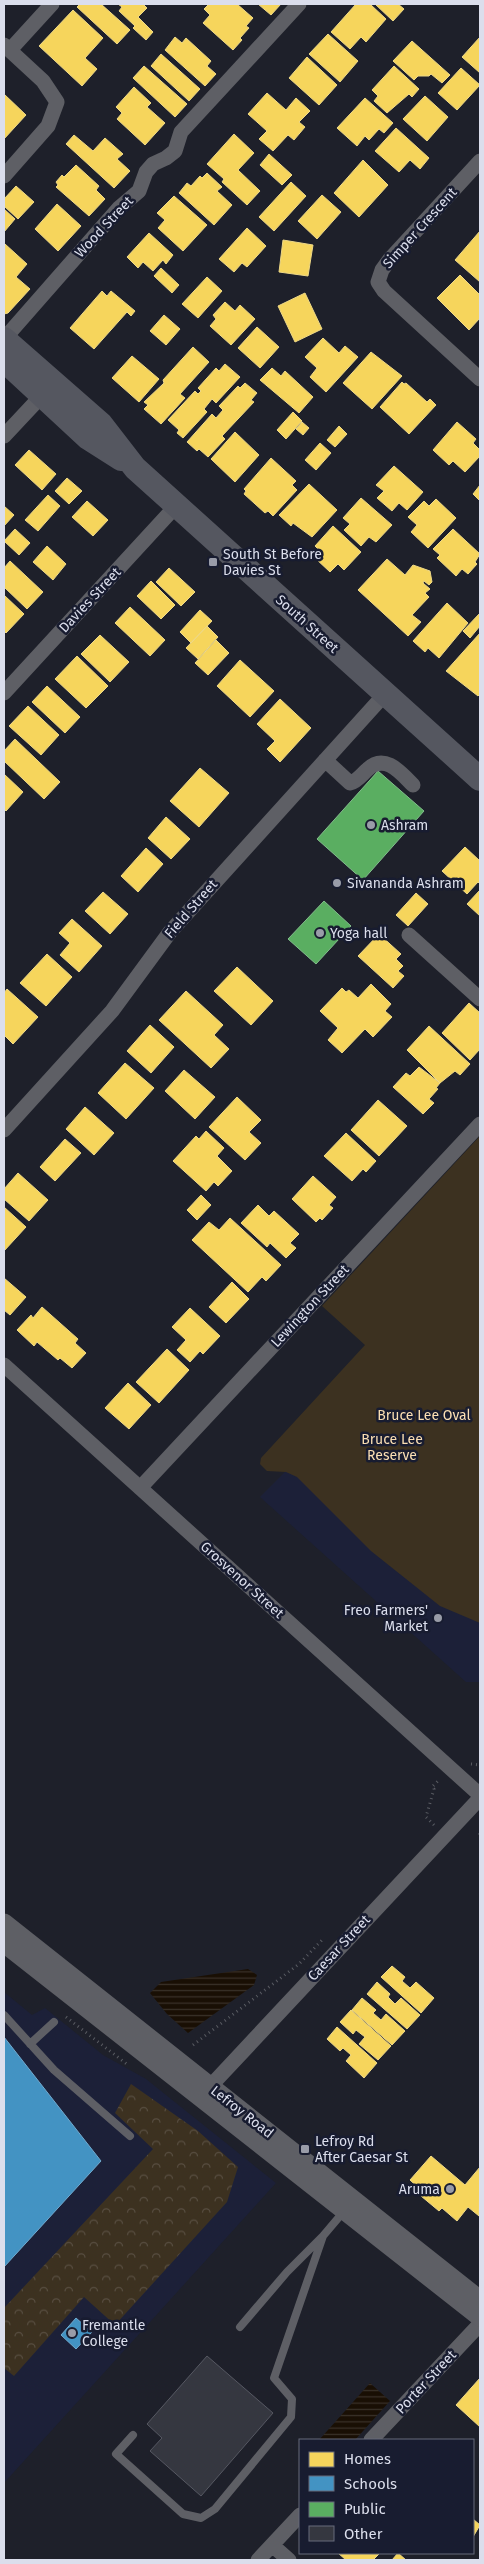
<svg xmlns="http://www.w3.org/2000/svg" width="484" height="2564" font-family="'Fira Sans',sans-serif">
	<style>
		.built { fill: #1c2038 }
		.forest { fill: url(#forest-crowns) }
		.green { fill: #3c3120 }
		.water { fill: url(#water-rules) }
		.homes { fill: #f6d55c; stroke: #eed887 }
		.schools { fill: #4393c3; stroke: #71aacf }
		.public { fill: #5aae61; stroke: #81bc8b }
		.building { fill: #353740; stroke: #565862 }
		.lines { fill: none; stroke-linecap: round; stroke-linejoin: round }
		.path { stroke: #5a5c63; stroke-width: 3; stroke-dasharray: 1 4; stroke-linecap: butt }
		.service { stroke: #5e5f65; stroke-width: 8 }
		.minor { stroke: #5e5f65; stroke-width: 15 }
		.tertiary { stroke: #5e5f65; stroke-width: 19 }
		.primary { stroke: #555760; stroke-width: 24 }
		.poi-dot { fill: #999ca8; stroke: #181c30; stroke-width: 2 }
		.labels { text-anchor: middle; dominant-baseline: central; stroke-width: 5; stroke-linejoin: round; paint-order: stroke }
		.street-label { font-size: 14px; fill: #dbdeec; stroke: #181c30 }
		.poi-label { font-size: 14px; fill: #dbdeec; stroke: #181c30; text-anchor: start }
		.park-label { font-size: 14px; fill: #fbdfb3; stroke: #181c30 }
	</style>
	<defs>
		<pattern id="forest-crowns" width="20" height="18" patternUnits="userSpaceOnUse" patternTransform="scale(1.25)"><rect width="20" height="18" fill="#3c3120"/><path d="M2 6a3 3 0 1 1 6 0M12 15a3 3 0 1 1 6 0" fill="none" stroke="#584e41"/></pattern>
		<pattern id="water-rules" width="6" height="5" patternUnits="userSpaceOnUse" patternTransform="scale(1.25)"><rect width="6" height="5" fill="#190f04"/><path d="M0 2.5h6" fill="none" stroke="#3a3229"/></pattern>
	</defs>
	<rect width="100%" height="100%" fill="#1e202a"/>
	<path class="built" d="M314,1443L480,1555V1682H466L260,1497Z
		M4,1992L32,2015L45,2008L103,2055L146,2079L276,2183L4,2483Z"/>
	<path class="forest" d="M131,2084L198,2131L238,2167L227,2202L115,2325L84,2297L14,2376L4,2368V2308L153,2149L115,2113Z"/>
	<path class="green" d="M480,1136V1623L440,1606L371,1551L297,1477L286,1472L267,1471L260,1464L261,1458L365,1345L322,1306Z"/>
	<path class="water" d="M248,1969L257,1975L254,1985L188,2033L167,2014L150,1993L161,1982Z
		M370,2383L390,2401L355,2440H319Z"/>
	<path class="homes" d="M80,4H101L130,30L117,44L77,7Z
		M118,4H143L147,8L138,17L153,32L146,40L133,28L135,26L119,11L122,7Z
		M209,4H237L253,18L246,26L249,28L240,38L242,40L233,50L203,23L210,15L204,9Z
		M258,4H281L271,15Z
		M356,4H370L386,19L366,42L361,37L350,49L331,32Z
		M375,4H398L404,9L393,21Z
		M73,10L103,38L85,58L97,69L82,86L39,46Z
		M328,34L358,61L340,82L309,54Z
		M175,37L182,43L186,38L211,61L207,66L216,74L205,86L165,50Z
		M480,37V73L462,57Z
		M412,41L450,75L442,83L431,74L429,76H418L414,80L393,61Z
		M161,54L200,89L189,101L151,66Z
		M307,57L337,85L319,105L289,78Z
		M144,66L187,104L175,117L133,78Z
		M394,66L419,89L412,97L409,94L387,113L374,101L378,96L372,90Z
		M461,68L480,85L457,110L438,93Z
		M134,87L151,103L147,107L165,123L145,145L117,119L122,113L116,107Z
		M267,93L286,110L296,98L310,111L299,122L305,127L294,140L288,135L273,151L259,139L267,131L248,114Z
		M4,94L26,115L4,139Z
		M425,96L448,117L427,141L403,119Z
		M365,98L393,123L384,133L379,129L369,140L365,136L357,146L337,128Z
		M396,128L429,158L420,169L410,160L399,172L375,151Z
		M234,134L254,153L238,170L260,191L247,205L222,182L224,179L207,164Z
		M74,135L93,151L105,138L123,154L117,159L130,171L114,188L66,144Z
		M269,154L292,175L282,185L260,165Z
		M363,160L388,185L359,217L334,193Z
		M76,165L99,186L96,190L105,199L89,216L56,187L58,185L56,182L62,175L64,177Z
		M207,173L222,187L217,191L232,205L214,225L179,193L187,183L191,186L200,176L202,178Z
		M291,182L306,196L274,231L259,217Z
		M16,186L34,202L18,219L4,206V199Z
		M322,195L341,212L317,239L298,221Z
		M174,196L207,225L183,251L158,228L165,220L157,213Z
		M57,204L81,226L58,251L35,229Z
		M4,209L15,219L4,232Z
		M247,228L266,246L247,267L242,263L234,272L219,259Z
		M480,231V282L455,260Z
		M149,233L173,255L166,264L163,260L153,271L143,262L138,268L127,257Z
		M283,240L313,245L308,276L279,272Z
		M5,244L27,264L16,277L30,289L8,313L4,314Z
		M161,268L179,285L172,293L154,276Z
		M460,275L480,295V318L469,330L437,298Z
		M207,277L222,291L198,318L182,304Z
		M102,291L107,296L111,291L135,311L131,316L127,312L94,349L70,328Z
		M305,293L322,329L295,342L278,306Z
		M225,302L235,311L240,305L255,319L231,345L210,326L216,319L213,315Z
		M164,315L180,329L166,345L150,331Z
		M257,327L279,347L260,368L238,348Z
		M323,338L339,353L345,346L358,357L326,392L310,377L317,368L305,357Z
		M193,347L209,362L180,394L185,398L161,424L144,409L148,405L144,402L164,383L163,380Z
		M371,352L402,376L372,409L343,383Z
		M132,356L159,379L139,402L112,378Z
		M225,364L240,377L216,403L212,399L204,409L207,412L183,438L177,433L179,430L168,420L195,391L198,394L201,391L198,388L216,368L219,371Z
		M272,368L281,376L285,371L313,397L299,413L260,380Z
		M402,382L404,384L406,383L427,402L430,399L436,405L409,434L380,407Z
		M245,383L257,393L251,400L254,402L222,436L225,439L208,457L199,449L197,451L187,442L212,414L216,418L223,410L219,406L238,386L240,388Z
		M293,412L302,421L286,439L277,430Z
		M302,422L309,428L303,435L296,429Z
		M457,422L476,439L473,443L480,450V456L465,472L453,461L449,465L433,450Z
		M339,426L347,434L335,447L327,440Z
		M235,432L259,455L235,482L211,459Z
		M320,443L331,453L316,470L305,460Z
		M29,450L56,474L42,490L15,465Z
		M271,458L296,481L292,485L297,490L273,516L268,511L265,513L244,494L246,491L244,489Z
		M394,466L423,492L407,510L399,503L392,511L377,498L384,491L376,485Z
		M67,478L82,491L69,504L55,491Z
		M309,484L337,510L312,537L293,523L291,526L279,515Z
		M480,485V501L473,494Z
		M48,495L60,506L38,531L25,520Z
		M361,498L392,525L376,542L369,537L361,546L344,530L350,524L343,518Z
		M436,499L456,518L428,548L411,532L417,525L408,517L424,501L429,506Z
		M87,501L108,520L93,536L72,517Z
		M4,506L14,515L4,526Z
		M333,526L361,552L344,570L338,564L330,572L315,558L321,552L315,546Z
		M15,529L30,543L19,555L4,541Z
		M453,529L480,554L475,562L477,564L468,574L462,569L456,576L437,558L440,555L433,549Z
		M47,546L66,564L53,580L33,562Z
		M387,559L405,575L413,565L430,571L432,582L429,585L424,581L423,583L430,589L425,593L429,597L412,615L421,622L408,636L358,590Z
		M10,561L43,592L27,609L4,587V568Z
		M169,568L195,592L181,606L156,582Z
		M151,581L175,605L161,619L137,596Z
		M4,595L24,614L6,633L4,631Z
		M447,603L468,623L439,658L428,648L425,652L413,641Z
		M130,607L165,640L150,656L115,623Z
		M200,610L212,621L191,643L180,632Z
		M480,613V626L470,638L463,631Z
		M207,626L218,637L198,659L186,648Z
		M480,633V694L478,696L446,671Z
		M100,635L129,662L110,682L81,654Z
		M216,640L229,653L208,675L195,663Z
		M77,656L108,686L86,708L55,679Z
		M240,660L274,691L250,717L217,686Z
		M47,686L80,717L65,733L32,702Z
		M280,699L311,728L280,762L267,749L275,741L257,724Z
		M28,706L59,735L41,755L9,726Z
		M15,739L60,782L44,799L4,761V751Z
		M200,768L229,793L199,827L170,801Z
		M4,774L23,792L6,811L4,809Z
		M166,817L190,839L171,859L148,838Z
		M465,847L480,861V884L478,882L467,894L442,871Z
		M146,848L163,864L138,892L121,876Z
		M480,890V916L467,904Z
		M103,892L128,914L110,934L85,911Z
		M416,893L428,904L408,926L396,915Z
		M72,919L102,946L79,972L60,955L70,943L59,933Z
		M379,934L401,954L396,959L403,966L398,971L404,976L393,988L358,956Z
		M47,954L72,977L46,1006L20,983Z
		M237,967L273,1001L251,1025L214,991Z
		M371,984L391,1004L385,1011L392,1017L373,1037L365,1029L342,1053L328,1040L338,1028L320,1011L342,988L346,992L349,990L358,998Z
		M7,989L38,1017L13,1044L4,1035V993Z
		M186,991L223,1025L214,1035L229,1049L211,1068L159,1020Z
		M469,1003L480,1013V1049L470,1060L442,1033Z
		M150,1025L174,1047L151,1073L127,1051Z
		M429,1026L470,1064L460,1075L455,1071L440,1083L407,1050Z
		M125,1063L154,1088L126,1119L98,1093Z
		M419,1067L440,1083L436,1088L438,1089L429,1099L434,1103L423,1114L393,1087L406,1073L410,1076Z
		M184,1070L215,1097L195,1119L165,1091Z
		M237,1097L261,1120L249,1132L261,1143L245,1160L209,1127Z
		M378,1100L407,1126L379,1156L351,1130Z
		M85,1107L114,1133L94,1155L66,1129Z
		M206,1131L224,1148L217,1156L232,1171L218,1186L214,1182L206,1191L173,1161L196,1136L199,1139Z
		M346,1133L376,1161L366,1172L363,1169L352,1181L324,1156Z
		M65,1139L81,1153L55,1181L40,1167Z
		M18,1173L48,1200L29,1221L4,1199V1189Z
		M313,1176L336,1197L329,1205L333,1208L322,1220L320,1218L316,1222L292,1199Z
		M201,1195L211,1205L197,1220L187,1210Z
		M258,1205L269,1216L274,1211L299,1234L290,1243L296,1248L286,1258L270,1243L267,1247L241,1223Z
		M4,1207L26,1227L4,1251Z
		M230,1218L281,1265L266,1281L262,1277L248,1292L192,1240L209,1222L219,1230Z
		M4,1278L26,1297L10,1315L4,1310Z
		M232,1282L249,1299L226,1323L209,1307Z
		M42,1307L78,1339L75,1343L86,1353L72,1368L60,1358L58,1360L37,1342L34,1346L17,1330L31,1315L33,1318Z
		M190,1308L220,1336L203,1354L200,1351L190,1362L177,1350L186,1340L172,1327Z
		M167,1349L189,1370L159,1403L136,1382Z
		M128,1383L151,1405L129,1429L105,1408Z
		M392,1966L405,1977L402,1981L410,1988L416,1982L434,1998L421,2013L381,1977Z
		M377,1982L390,1994L388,1997L395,2004L401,1998L420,2015L407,2029L367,1994Z
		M362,1998L376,2010L373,2013L381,2020L386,2014L405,2031L392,2045L352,2010Z
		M351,2010L391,2046L378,2060L359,2044L365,2037L356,2030L353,2034L340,2022Z
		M337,2027L377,2063L364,2078L346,2061L351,2055L343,2048L340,2051L327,2039Z
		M431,2156L465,2185L480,2167L479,2216L468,2207L457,2221L442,2208L439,2211L421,2196L423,2192L410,2180Z
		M480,2378V2427L456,2405Z
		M473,2519L480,2525L473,2537Z
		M338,2553H380L373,2560H346Z
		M398,2553L406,2560H392Z"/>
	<path class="schools" d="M4,2037L101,2161L4,2267Z
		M76,2318L92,2332L76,2349L61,2335Z"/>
	<path class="public" d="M378,771L424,811L363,880L317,839Z
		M324,901L351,926L316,964L288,939Z"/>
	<path class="building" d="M207,2356L273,2413L201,2496L150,2451L162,2438L147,2424Z"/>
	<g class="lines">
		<path class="path" d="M471,1764L480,1765
			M434,1825L426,1817L434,1789L432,1787L439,1780
			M479,1833L480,1834
			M66,2017L128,2065
			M193,2045L299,1964L324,1938"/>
		<path class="service" d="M4,2015L54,2070L130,2136
			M30,2044L54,2022
			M240,2327L287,2272L323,2236L345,2210
			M133,2435L116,2454L183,2514L201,2518L215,2509L291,2417L292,2399L274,2378L323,2236"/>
		<path class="minor" d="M4,45L43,81L57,102L48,126L4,176
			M10,50L52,4
			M480,161L390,259L382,270L378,282L384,291L480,379
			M4,339L119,208L139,191L146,172L153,164L166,158L175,151L181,132L299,4
			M4,436L48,389
			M4,693L176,506
			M325,760L350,783C358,781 362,774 368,769C385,753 401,773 413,785
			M409,935L480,999
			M4,1130L112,1011L170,932L385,694
			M4,1365L480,1795
			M140,1488L480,1124
			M204,2093L480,1798
			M371,2440L480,2324
			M272,2545L289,2560
			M258,2560L300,2515"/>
		<path class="tertiary" d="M4,1923L480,2300
			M4,1943L480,2317"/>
		<path class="primary" d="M4,339L101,424L135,468L480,779
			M4,360L88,438L121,459"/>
	</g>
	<g class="poi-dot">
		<rect x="208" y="557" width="10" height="10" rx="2.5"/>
		<circle cx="371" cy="825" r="5"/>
		<circle cx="337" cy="883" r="5"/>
		<circle cx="320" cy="933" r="5"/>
		<circle cx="438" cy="1618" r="5"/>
		<rect x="300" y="2144" width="10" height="10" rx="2.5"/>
		<circle cx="450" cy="2189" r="5"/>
		<circle cx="72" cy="2333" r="5"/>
	</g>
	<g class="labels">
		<g class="street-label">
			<text transform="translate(104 227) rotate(-47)">Wood Street</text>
			<text transform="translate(420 228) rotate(-48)">Simper Crescent</text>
			<text transform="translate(90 600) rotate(-47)">Davies Street</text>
			<text transform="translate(307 624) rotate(42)">South Street</text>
			<text transform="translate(191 909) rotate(-49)">Field Street</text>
			<text transform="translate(310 1306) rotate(-47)">Lewington Street</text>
			<text transform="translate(242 1580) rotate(42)">Grosvenor Street</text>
			<text transform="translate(339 1948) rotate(-47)">Caesar Street</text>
			<text transform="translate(242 2112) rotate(38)">Lefroy Road</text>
			<text transform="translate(426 2382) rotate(-47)">Porter Street</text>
		</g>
		<g class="poi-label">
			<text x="223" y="554">South St Before<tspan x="223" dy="16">Davies St</tspan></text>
			<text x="381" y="825">Ashram</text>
			<text x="347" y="883">Sivananda Ashram</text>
			<text x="330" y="933">Yoga hall</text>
			<text x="428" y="1610" text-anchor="end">Freo Farmers'<tspan x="428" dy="16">Market</tspan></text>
			<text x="315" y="2141">Lefroy Rd<tspan x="315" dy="16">After Caesar St</tspan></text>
			<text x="440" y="2189" text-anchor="end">Aruma</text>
			<text x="82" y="2325">Fremantle<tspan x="82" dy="16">College</tspan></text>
		</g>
		<g class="park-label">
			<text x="424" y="1415">Bruce Lee Oval</text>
			<text x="392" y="1439">Bruce Lee<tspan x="392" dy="16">Reserve</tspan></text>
		</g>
	</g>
	<rect width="484" height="2564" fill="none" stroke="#dbdeec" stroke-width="10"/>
	<rect x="299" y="2439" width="175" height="115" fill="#181c30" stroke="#666a7b"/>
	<rect x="309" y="2452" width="25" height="15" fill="#f6d55c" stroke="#666a7b"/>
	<text x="344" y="2464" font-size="15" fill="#dbdeec">Homes</text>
	<rect x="309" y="2476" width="25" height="15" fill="#4393c3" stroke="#666a7b"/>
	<text x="344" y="2489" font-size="15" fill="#dbdeec">Schools</text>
	<rect x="309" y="2502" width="25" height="15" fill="#5aae61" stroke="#666a7b"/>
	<text x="344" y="2514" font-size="15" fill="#dbdeec">Public</text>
	<rect x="309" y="2526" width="25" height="15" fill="#353740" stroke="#666a7b"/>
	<text x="344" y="2539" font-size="15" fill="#dbdeec">Other</text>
</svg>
